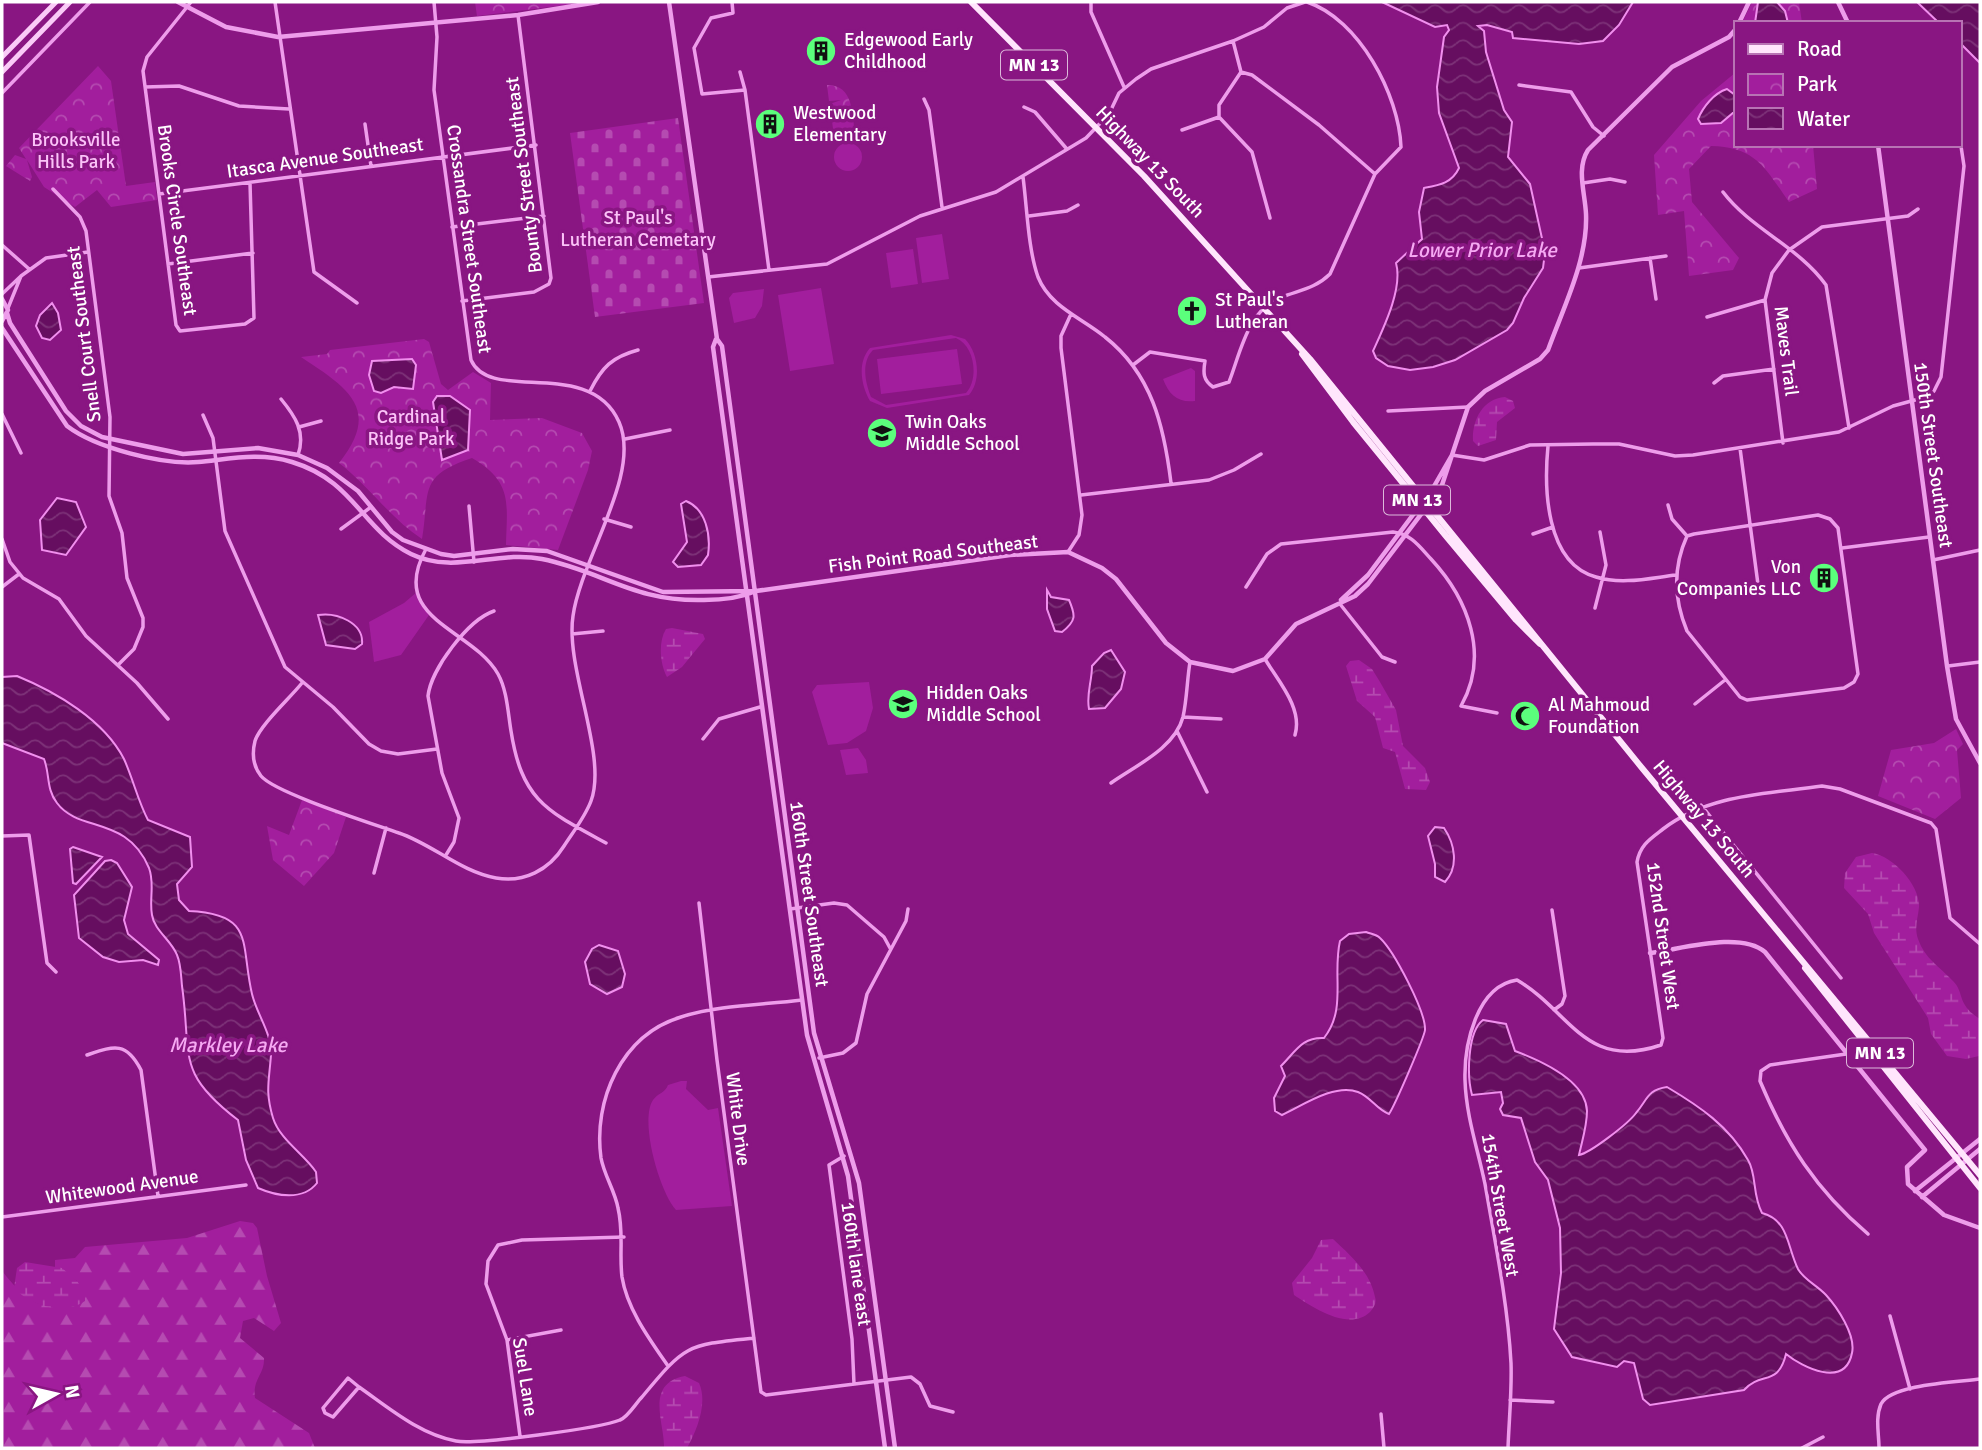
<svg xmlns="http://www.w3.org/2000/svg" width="1982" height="1450" font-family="Signika,sans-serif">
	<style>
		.grass { fill: #a21e9d; fill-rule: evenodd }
		.forest { fill: url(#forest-firs) }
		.wetland { fill: url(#wetland-marsh) }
		.cemetery { fill: url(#cemetery-stones) }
		.park { fill: url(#park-crowns) }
		.water { fill: url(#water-waves); stroke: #f18fee; stroke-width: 2 }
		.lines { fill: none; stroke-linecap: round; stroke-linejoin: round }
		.minor { stroke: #ee9deb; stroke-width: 3.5 }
		.tertiary { stroke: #ee9deb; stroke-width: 4.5 }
		.secondary { stroke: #facbf7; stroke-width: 5 }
		.primary { stroke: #ffe5fc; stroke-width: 6 }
		.labels { text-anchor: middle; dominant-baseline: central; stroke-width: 7; stroke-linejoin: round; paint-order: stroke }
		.shield { fill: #891682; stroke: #dcb9da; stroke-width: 2 }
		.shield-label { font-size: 18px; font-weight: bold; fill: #fff }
		.poi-label { font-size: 19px; fill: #fff; stroke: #891682; text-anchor: start }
		.park-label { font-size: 19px; fill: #fbc3f8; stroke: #891682 }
		.street-label { font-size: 19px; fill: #fff; stroke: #891682 }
		.water-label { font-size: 21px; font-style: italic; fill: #f6a9f3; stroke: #891682 }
	</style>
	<defs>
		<pattern id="forest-firs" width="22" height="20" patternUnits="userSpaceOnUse" patternTransform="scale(1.75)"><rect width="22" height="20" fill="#a21e9d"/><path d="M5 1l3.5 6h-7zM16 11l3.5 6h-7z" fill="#b54bb1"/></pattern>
		<pattern id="wetland-marsh" width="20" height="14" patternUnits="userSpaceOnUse" patternTransform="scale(1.75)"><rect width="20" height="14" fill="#a21e9d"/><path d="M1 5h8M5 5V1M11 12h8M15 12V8" fill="none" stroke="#b54bb1"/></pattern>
		<pattern id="cemetery-stones" width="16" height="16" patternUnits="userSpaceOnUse" patternTransform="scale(1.75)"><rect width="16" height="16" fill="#a21e9d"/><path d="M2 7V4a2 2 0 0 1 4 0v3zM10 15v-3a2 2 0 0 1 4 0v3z" fill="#b54bb1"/></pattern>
		<pattern id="park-crowns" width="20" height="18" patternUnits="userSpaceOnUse" patternTransform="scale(1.75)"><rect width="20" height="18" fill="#a21e9d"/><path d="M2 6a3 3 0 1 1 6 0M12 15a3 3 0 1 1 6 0" fill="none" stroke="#b54bb1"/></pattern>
		<pattern id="water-waves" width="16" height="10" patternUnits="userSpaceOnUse" patternTransform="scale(1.75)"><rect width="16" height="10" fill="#660e60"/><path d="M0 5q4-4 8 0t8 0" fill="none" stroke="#7d3278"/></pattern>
	</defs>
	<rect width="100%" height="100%" fill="#891682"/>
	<path class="grass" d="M834 157a14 14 0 1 1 28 0a14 14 0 1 1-28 0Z
		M942,234L949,279L922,283L916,238Z
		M913,249L918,284L891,288L886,253Z
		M821,288L834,364L790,371L778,295Z
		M764,289L762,306L755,318L734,323L729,298L733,293Z
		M951,335L965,339C978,352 982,380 969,395L887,408L870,401C861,386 857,362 870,348ZM956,338C975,346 979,379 966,393L886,405L871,397C865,382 861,362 873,350Z
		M957,349L962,384L881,394L877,359Z
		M1191,368L1195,371V401C1178,403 1169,395 1163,379Z
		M417,592V598L429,615L401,655L374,662L369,622L404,603Z
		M869,682L873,708L866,731L847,743L828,745L812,692L817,685Z
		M858,748L866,760L868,773L846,775L840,750Z
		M681,1081H687L686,1089L708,1110L718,1108L732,1206L676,1210C660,1193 639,1121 653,1100C658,1093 665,1093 668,1085Z"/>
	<path class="forest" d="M240,1221L253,1223L257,1228L267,1276L281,1323L274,1331L254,1318L243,1321L240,1338L264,1358C265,1374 252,1379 255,1398L309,1433L315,1448H4L2,1271C26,1300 33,1308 73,1307L77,1281L55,1267V1260L75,1258L85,1247L187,1238Z"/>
	<path class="wetland" d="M1505,397L1513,401L1515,408L1497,422L1496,440L1478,446L1473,441C1472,421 1482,399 1505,397Z
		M672,628L703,634L705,639L682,667L667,677C660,664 658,642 666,629Z
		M1359,660L1372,669L1380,682L1396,710L1403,746L1425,768L1430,782L1426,790L1405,789L1395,752L1383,748L1375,717L1357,701L1346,666L1350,661Z
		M1872,853C1893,856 1920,885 1919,907C1918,918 1914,927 1918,939C1925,959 1940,967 1953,981C1965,993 1956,1004 1980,1019L1979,1056L1966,1059L1947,1056L1931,1034L1928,1018L1874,933L1868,914L1844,888L1845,873L1856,857Z
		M1333,1239C1351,1256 1370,1272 1375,1297C1377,1303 1374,1307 1370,1312C1349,1332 1312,1307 1294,1295L1292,1283L1312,1258L1321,1240Z
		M25,1262L62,1268L77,1281L85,1293V1301C63,1316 31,1306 14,1288L17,1268Z
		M685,1376L699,1383C708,1403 697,1430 687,1448H664C665,1423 644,1384 685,1376Z"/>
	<path class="cemetery" d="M678,118L704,303L595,317L570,133Z"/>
	<path class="park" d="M475,2H589L477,16Z
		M1752,2H1799L1802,23H1742Z
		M98,66L111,81L126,186L155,182L157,200L111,207L97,190L75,207L44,187L27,160L32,177L30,181L6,166L15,155L26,159L19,148Z
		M1735,73V145H1813L1817,189L1789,202C1765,168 1756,147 1711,146L1689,169L1692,202L1739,258L1733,270L1689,276L1684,211L1658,215L1654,155L1701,101Z
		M827,85C854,85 852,114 855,134L834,137L830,104L841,100L829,101Z
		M424,339L429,342L441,384L448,390L473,372L491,383L490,420L542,418L582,433L592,451L588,470L558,550L506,545C507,503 513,482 472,458C418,476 430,490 422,539C390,518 369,486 339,463C382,409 348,388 301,357L327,354L330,350Z
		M1956,729L1963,744L1957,750L1961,798L1935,819L1878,796L1891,750L1934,743Z
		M302,800L346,817L334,853L304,886L273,860L267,826L289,835Z"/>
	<path class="water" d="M1382,2H1633L1619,25L1603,41L1579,44L1513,38L1512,32L1487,25L1478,26L1484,31L1486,52L1504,110L1512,122L1508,157L1530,184L1545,252L1543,268L1524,298L1513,323L1507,330L1455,360L1433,367L1410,370L1388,366L1376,358L1373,351C1384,327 1403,288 1396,263L1422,239L1419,212L1424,188C1440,185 1452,183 1459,168L1439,113L1437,87L1444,37L1449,30L1447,25L1435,27Z
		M1758,2H1777L1785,11L1788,23H1755Z
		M1917,2H1980V63L1959,42V23H1939Z
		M1727,89L1735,95L1734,112L1721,123L1701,124L1698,119C1703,107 1714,93 1727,89Z
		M52,303L58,313L61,330L50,340L42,338L36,326L40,315Z
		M412,359L416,365L413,389L394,387L381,393L374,391L369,375L372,361Z
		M437,396H450L470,410L468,450L442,460L433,402Z
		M57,498L76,502L86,527L66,555L42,550L40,520Z
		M686,501C706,509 711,535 708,555L701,565L678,567L673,562L687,542L681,504Z
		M1047,590L1051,597L1069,600C1076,616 1076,621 1062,632L1055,631L1047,609Z
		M318,615C337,612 364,623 362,644L355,649L326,645Z
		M1111,650L1125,672L1121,689L1105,708L1089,709C1086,694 1092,682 1092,666L1104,653Z
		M17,676C56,692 104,720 124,759C133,779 138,801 148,820L190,837L192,867L177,884L179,900L189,911C256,914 240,944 252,994C257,1015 272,1033 271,1055C269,1082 265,1091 273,1118C280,1140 304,1154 316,1172L317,1183C303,1201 276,1196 258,1188L246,1160L238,1120C175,1072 192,1056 182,986C181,976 181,964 177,955C172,941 154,930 152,915C149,899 155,884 149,868C127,815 79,833 57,803C46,789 50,774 44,759L2,743V677Z
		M1435,827L1444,828C1455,844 1459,867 1445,882L1435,877V864L1428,836Z
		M73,847L102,857L76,884L73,883L70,849Z
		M111,860L117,863L132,887L124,920L128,934L159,960L158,965L143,960L119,962L103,957L79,938L74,895L105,861Z
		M1366,932C1371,934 1376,934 1380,938C1394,951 1426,1012 1425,1030C1424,1038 1395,1105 1389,1114C1377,1110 1371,1097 1358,1092C1335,1083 1303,1105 1282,1115L1275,1111L1274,1098L1285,1076L1281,1066C1296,1051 1302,1037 1324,1038C1347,1009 1332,975 1340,941L1349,934Z
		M599,945L618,951L625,974L622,987L607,994L590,984L585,962L592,949Z
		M1483,1020L1506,1024L1515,1051C1539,1060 1586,1080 1587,1111C1587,1126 1582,1141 1579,1155C1590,1153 1628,1124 1636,1113C1648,1099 1647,1090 1667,1087C1699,1106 1729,1126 1748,1160C1757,1175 1752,1194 1762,1213C1789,1220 1787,1247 1798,1269C1804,1280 1817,1285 1826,1295C1837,1307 1856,1335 1852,1353C1845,1389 1802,1367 1786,1354C1778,1387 1761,1371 1744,1390L1650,1405L1643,1399L1634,1363L1624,1361L1617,1367L1572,1357L1554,1329L1561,1273L1560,1228L1548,1180L1535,1162L1521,1118L1503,1115L1500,1109L1503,1103L1501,1092L1472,1095C1467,1077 1467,1032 1483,1020Z"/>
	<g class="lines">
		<path class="minor" d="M191,2L147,57L143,71L176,325L180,331L245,324L254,318L250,183
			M275,2L314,272L357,303
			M732,2L733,13L711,18L694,48L702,94L745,90L769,270
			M1091,2V12L1124,87
			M1853,23H1869
			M1233,41L1241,72L1252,75L1319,125L1375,174
			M740,72L745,90
			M1241,72L1219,105V117L1252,152L1270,218
			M1519,85L1571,92L1593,127L1604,136
			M145,87L179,86L239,106L289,109
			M2,93L90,2
			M924,99L929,110L942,207
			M1024,107L1035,112L1066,148
			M365,124L371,166
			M1182,130L1219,117
			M1023,177C1027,207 1028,249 1038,277C1050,307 1082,318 1105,337C1152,374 1164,426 1171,483
			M1583,183L1610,179L1625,182
			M53,189L80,217L86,231L110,417L109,496L122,533L127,578L143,618V627L134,649L118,665
			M1723,192C1751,229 1799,247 1826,285L1849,428
			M159,194L536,145
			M1029,216L1067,211L1078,205
			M452,227L544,216
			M2,245L28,268
			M1650,258L1656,299
			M168,264L253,253
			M1579,268L1666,256
			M21,276L46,258L88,252
			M708,277L827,264L920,216L996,192L1086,138L1109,114L1119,93L1136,79L1151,69L1233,41L1264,27L1287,8L1305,2
			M2,294L21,276L8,308
			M462,301L534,292L549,284L551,278L518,15
			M1707,317L1765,300
			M1133,365L1150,352L1205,361C1203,373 1203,380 1213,387L1229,382C1241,351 1248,309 1282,297C1300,290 1316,288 1330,274L1375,174L1401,147C1399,95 1359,19 1307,2
			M1714,383L1723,376L1774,369
			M590,391C602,367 612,357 638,350
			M281,399C295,416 306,432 298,455
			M1388,411L1468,407
			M2,414L21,453
			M203,415L213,438L225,531L285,667L333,707L369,744L381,751L398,754L437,749
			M299,427L321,421
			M625,439L670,430
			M1783,443L1765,300L1772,273L1789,250L1822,227L1908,216L1918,209
			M1548,446C1544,487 1545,563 1596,577C1622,585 1650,578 1676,575
			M1740,448L1759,592
			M1452,455L1484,460L1530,445L1593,444H1619L1675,456L1693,455L1839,432L1893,406L1926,397L1934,391L1941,377L1964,166L1959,133
			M1081,495L1209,480L1234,470L1261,454
			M1668,505L1672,519L1687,536
			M469,506L474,562
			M1818,515L1830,519L1838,528L1858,674L1854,682L1844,688L1747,700L1740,697L1687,631C1674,600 1673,567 1687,536L1694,534Z
			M604,519L631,527
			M341,529L371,507
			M1533,534L1553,527
			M2,539L10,562L23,578L59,599L86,636L137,683L168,719
			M1842,548L1929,537
			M426,549C387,620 472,628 498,674C507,690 508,713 511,731C522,801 547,811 606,843
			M1068,552L1079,535L1082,515L1061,348V336L1071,314
			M1933,560L1980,550
			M2,587L19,574
			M1246,587L1267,554L1281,544L1393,532C1411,534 1419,546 1431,559C1468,599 1490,655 1461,706L1497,713
			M1340,604L1382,657L1395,662
			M1595,608L1606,565L1600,532
			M572,634L603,631
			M1265,659C1278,681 1303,708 1295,735
			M1948,666L1980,662
			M302,683C290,698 260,725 255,741C252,753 253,766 261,776C275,793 374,824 399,833C432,844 461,872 496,878C524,883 549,870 564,846C573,832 585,817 591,801C608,756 565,668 573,616C581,558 642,474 619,422C590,356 490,404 471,360L434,90L437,37L434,2
			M1695,704L1725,680
			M1183,717L1221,719
			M1177,731L1207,792
			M703,739L719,719L760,707
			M1111,783C1135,766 1175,748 1183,717C1187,699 1187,680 1190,662
			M1701,805L1841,978
			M2,836L29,835L47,963L56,972
			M446,855L454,842L459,818L442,773L428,696C431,669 468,620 494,611
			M374,873L386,828
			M699,903L717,1060L761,1392L766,1395L911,1377L920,1384L930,1406L953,1412
			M790,909L834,903L847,905L884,937L890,948
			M1552,910L1565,996L1562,1004L1554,1010
			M1846,1054L1770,1065L1761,1071L1760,1081C1786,1143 1816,1190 1868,1234
			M87,1055C114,1046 126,1041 141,1070L158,1196
			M819,1058L843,1053L856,1043L867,994L906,921L908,909
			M844,1156L829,1165L852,1339L854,1384
			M2,1217L246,1185
			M1890,1316L1910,1389
			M507,1340L561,1330
			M668,1366C650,1340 627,1309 622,1277C619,1254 624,1233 618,1208C615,1191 604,1175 601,1158C593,1101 621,1035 681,1017C719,1005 762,1005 802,1000
			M359,1387L348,1378L323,1408L325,1413L333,1417L359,1387C389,1408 419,1434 456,1441C475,1445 601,1428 620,1420C628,1417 636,1403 642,1397C686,1344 686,1345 754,1338
			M1510,1400L1553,1402
			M1381,1414L1384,1448
			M520,1436L507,1340L486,1284L488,1261L498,1245L522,1240L624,1237
			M1508,1448C1509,1420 1512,1391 1511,1363C1508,1306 1495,1241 1485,1184C1478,1150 1466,1116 1465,1080C1464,1046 1476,986 1517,980C1570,1011 1585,1071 1661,1045L1663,1038L1637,862C1640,845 1650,839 1663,829C1709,794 1767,794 1822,786L1840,789L1931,823L1936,829L1950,918L1980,944
			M1802,1448L1823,1437
			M1879,1448C1879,1434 1875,1418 1881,1404C1891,1384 1958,1382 1980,1379"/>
		<path class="tertiary" d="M178,2L226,27L278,37L518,15L598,2
			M669,2L717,339L722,346L814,1033L859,1183L895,1448
			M1838,2L1848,23
			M1739,23L1749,2
			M1878,145L1947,666L1956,719L1980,763
			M2,299L8,310L2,321
			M7,313L10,323L66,411L81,426L102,437L183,454L258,448L298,455L327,468L358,491L392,532L403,540L441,554L454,556L513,549L547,551L663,592L755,591
			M2,328L67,426C96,448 162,465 198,462C230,459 259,452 292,462C355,481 361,529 411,554C454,575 497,550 542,559C603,571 633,602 704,600C721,600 740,598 756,591L1010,555L1068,552L1102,568L1116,579L1166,643L1190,662L1233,671L1265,659L1296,624L1355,596L1368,584L1441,488L1468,407L1485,391L1540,359L1548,350C1563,308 1588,260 1586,214C1585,192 1576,169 1588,150L1672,67L1729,37L1735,30
			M716,339L713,347L807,1035L848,1176L885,1448
			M1341,600L1368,575L1433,488L1452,455
			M1650,953C1682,949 1740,931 1765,952L1925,1150L1907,1167L1908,1184L1944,1215L1980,1228
			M1915,1191L1980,1139
			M1922,1197L1980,1149"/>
		<path class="secondary" d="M2,57L56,2
			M2,72L70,2"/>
		<path class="primary" d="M971,2L1144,176L1310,359L1642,768L1980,1175
			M1302,354L1353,422L1445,535L1516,620L1540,644
			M1805,968L1980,1188"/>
	</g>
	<defs>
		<g id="building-disc" transform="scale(1.575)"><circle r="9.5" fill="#5bff7c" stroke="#891682"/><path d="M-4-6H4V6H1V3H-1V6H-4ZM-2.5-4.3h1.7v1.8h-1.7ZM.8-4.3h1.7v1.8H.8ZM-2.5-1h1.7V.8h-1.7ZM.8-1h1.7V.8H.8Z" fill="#111"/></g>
		<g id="church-disc" transform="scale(1.575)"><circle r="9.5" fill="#5bff7c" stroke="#891682"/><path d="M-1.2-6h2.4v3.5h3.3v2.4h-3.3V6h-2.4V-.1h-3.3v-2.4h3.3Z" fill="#111"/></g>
		<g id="school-disc" transform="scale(1.575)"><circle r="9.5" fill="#5bff7c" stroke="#891682"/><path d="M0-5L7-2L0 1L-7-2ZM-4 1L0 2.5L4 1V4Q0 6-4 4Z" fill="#111"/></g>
		<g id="mosque-disc" transform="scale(1.575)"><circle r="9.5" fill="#5bff7c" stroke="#891682"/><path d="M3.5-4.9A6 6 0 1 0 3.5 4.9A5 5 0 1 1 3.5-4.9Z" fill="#111"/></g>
	</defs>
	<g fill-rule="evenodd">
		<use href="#building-disc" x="821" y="51"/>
		<use href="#building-disc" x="770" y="124"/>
		<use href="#church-disc" x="1192" y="311"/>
		<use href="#school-disc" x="882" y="433"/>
		<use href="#building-disc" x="1824" y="578"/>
		<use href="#school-disc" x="903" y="704"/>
		<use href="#mosque-disc" x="1525" y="716"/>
	</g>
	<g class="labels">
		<g class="shield">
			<rect x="1001" y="50.5" width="66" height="29" rx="5"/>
			<rect x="1384" y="485.5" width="66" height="29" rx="5"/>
			<rect x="1847" y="1038.5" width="66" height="29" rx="5"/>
		</g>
		<g class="shield-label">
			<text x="1034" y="65">MN 13</text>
			<text x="1417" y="500">MN 13</text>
			<text x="1880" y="1053">MN 13</text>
		</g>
		<g class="poi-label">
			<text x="844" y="40">Edgewood Early<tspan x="844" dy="22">Childhood</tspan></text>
			<text x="793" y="113">Westwood<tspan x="793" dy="22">Elementary</tspan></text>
			<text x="1215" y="300">St Paul's<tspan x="1215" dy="22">Lutheran</tspan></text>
			<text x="905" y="422">Twin Oaks<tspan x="905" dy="22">Middle School</tspan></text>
			<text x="1801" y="567" text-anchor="end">Von<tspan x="1801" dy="22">Companies LLC</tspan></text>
			<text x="926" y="693">Hidden Oaks<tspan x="926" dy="22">Middle School</tspan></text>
			<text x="1548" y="705">Al Mahmoud<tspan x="1548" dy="22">Foundation</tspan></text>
		</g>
		<g class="park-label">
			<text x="76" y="140">Brooksville<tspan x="76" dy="22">Hills Park</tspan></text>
			<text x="638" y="218">St Paul's<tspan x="638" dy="22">Lutheran Cemetary</tspan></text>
			<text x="411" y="417">Cardinal<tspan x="411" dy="22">Ridge Park</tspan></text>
		</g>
		<g class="street-label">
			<text transform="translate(325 158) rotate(-8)">Itasca Avenue Southeast</text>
			<text transform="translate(1150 162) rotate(46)">Highway 13 South</text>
			<text transform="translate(524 175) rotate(-97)">Bounty Street Southeast</text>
			<text transform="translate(177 220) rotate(82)">Brooks Circle Southeast</text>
			<text transform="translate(469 239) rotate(82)">Crossandra Street Southeast</text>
			<text transform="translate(84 334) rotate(-97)">Snell Court Southeast</text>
			<text transform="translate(1786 351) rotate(83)">Maves Trail</text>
			<text transform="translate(1933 455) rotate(82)">150th Street Southeast</text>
			<text transform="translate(933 554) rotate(-7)">Fish Point Road Southeast</text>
			<text transform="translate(1704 819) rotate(50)">Highway 13 South</text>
			<text transform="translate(809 894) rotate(82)">160th Street Southeast</text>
			<text transform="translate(1663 936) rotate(82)">152nd Street West</text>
			<text transform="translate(738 1119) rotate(83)">White Drive</text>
			<text transform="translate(122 1187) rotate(-8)">Whitewood Avenue</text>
			<text transform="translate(1500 1205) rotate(80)">154th Street West</text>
			<text transform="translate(856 1264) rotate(82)">160th lane east</text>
			<text transform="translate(525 1377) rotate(81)">Suel Lane</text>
		</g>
		<g class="water-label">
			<text x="1482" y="250">Lower Prior Lake</text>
			<text x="228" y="1045">Markley Lake</text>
		</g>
	</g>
	<rect width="1982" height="1450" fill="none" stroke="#ffffff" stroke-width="7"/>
	<rect x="1734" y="21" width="228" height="126" fill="#891682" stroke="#b873b4" stroke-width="2"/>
	<rect x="1748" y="44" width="35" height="10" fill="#ffe5fc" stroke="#b873b4" stroke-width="2"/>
	<text x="1797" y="56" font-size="21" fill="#ffffff">Road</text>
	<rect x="1748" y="74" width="35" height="21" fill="url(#park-crowns)" stroke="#b873b4" stroke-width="2"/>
	<text x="1797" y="91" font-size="21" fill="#ffffff">Park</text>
	<rect x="1748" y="108" width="35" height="21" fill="url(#water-waves)" stroke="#b873b4" stroke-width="2"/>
	<text x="1797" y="126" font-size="21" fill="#ffffff">Water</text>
	<g transform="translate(56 1394) rotate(82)" stroke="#891682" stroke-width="5" paint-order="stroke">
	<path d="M0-5L12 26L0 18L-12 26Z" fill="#ffffff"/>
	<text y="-10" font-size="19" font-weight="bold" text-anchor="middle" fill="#ffffff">N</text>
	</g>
</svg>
